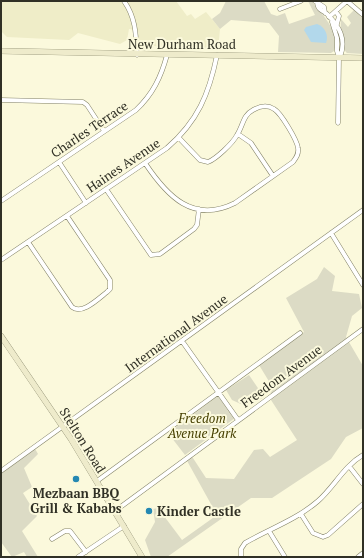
<svg xmlns="http://www.w3.org/2000/svg" width="364" height="558" font-family="'PT Serif',serif">
	<style>
		.built { fill: #efedc8 }
		.green { fill: #dcdbc5 }
		.water { fill: #b2d8eb }
		.lines { fill: none; stroke-linecap: round; stroke-linejoin: round }
		.street-casing { stroke: #838267; stroke-width: 5 }
		.secondary-casing { stroke: #838267; stroke-width: 6 }
		.street { stroke: #fff; stroke-width: 4 }
		.secondary { stroke: #eeebcb; stroke-width: 5.5 }
		.poi-dot { fill: #2488b2; stroke: #fbf9dc; stroke-width: 1.5 }
		.labels { text-anchor: middle; dominant-baseline: central; stroke-width: 4; stroke-linejoin: round; paint-order: stroke }
		.street-label { font-size: 13px; fill: #303025; stroke: #fbf9dc }
		.park-label { font-size: 13px; font-style: italic; fill: #464000; stroke: #fbf9dc }
		.poi-label { font-size: 13px; font-weight: bold; fill: #303025; stroke: #fbf9dc }
	</style>
	<rect width="100%" height="100%" fill="#fbf9dc"/>
	<path class="built" d="M1,1H176L187,16L191,14L195,19L206,12L220,29L218,50L138,45L137,30L129,29L127,40L120,44L78,33L69,40L7,37L1,31Z"/>
	<path class="green" d="M226,1H264L271,14L277,16L285,13L289,24L315,15L308,1H312C322,15 341,32 334,51L331,53L278,52L279,36L269,23L231,20L220,29L212,19L220,13Z
		M354,10L361,17L363,15V54L347,53C342,49 340,26 341,19L348,27L351,23L347,17Z
		M324,267L335,276L332,291L359,294L362,308L352,316L346,337L363,366V428L346,437L331,459L272,498H251L167,557H151L145,540L155,522L153,509L158,508L182,540L217,515L186,459L191,455L206,478L234,479L254,450L263,449L270,457L297,440L271,400L270,383L259,365L304,332L286,298L317,279Z
		M249,375L264,397L256,402L243,405L232,400L226,390Z
		M218,396L235,418L185,455L168,433Z
		M34,447L38,454L24,468L32,487L23,493L37,516L22,531L38,557H27L24,552L12,557L1,542V474Z"/>
	<path class="water" d="M317,24C325,27 329,35 326,43L311,42L304,30L306,27Z"/>
	<g class="lines">
		<g class="street-casing">
			<path id="street" d="M124,1C136,18 136,35 137,55
				M315,1L324,7L325,13
				M347,1L362,14
				M317,3C318,10 322,10 327,14C339,26 347,39 340,57
				M280,9L301,1
				M336,12L339,16L337,24
				M329,17L347,1
				M332,22L337,38V51L339,57L338,123
				M1,100L83,102L87,105L104,131
				M238,134L251,143L273,176
				M59,162L86,203
				M145,163C167,196 193,224 235,203L293,162C296,158 299,154 298,148C297,140 281,113 274,109C268,105 260,106 253,110C243,115 243,126 237,135C233,143 216,159 208,162L200,160L179,138
				M106,189L151,255L160,254L194,229L197,225L199,209
				M1,201L136,110C153,94 161,77 167,55
				M331,233L363,285
				M28,242L72,307C82,315 98,299 107,292L110,289V280L67,216
				M1,260L167,148C198,121 209,94 217,55
				M182,341L238,420
				M349,466L363,484
				M1,471L363,210
				M97,481L300,333
				M115,511L363,329
				M301,514L313,533L323,537L328,535L363,504
				M269,531L285,557
				M52,539L65,531H70L86,552
				M78,557L124,526
				M241,557V549L245,543C269,529 296,520 318,501C334,487 344,466 363,455
				M358,557L363,553"/>
		</g>
		<g class="secondary-casing">
			<path id="secondary" d="M1,51L363,58
				M1,336L71,439L142,557"/>
		</g>
		<use href="#street" class="street"/>
		<use href="#secondary" class="secondary"/>
	</g>
	<g class="poi-dot">
		<circle cx="76" cy="479" r="4"/>
		<circle cx="149" cy="511" r="4"/>
	</g>
	<g class="labels">
		<g class="street-label">
			<text x="182" y="44">New Durham Road</text>
			<text transform="translate(89 129) rotate(-34)">Charles Terrace</text>
			<text transform="translate(123 165) rotate(-34)">Haines Avenue</text>
			<text transform="translate(176 333) rotate(-36)">International Avenue</text>
			<text transform="translate(281 376) rotate(-36)">Freedom Avenue</text>
			<text transform="translate(83 440) rotate(58)">Stelton Road</text>
		</g>
		<g class="park-label">
			<text x="202" y="418">Freedom<tspan x="202" dy="15">Avenue Park</tspan></text>
		</g>
		<g class="poi-label">
			<text x="76" y="493">Mezbaan BBQ<tspan x="76" dy="15">Grill &amp; Kababs</tspan></text>
			<text x="157" y="511" text-anchor="start">Kinder Castle</text>
		</g>
	</g>
	<rect width="364" height="558" fill="none" stroke="#303025" stroke-width="4"/>
</svg>
